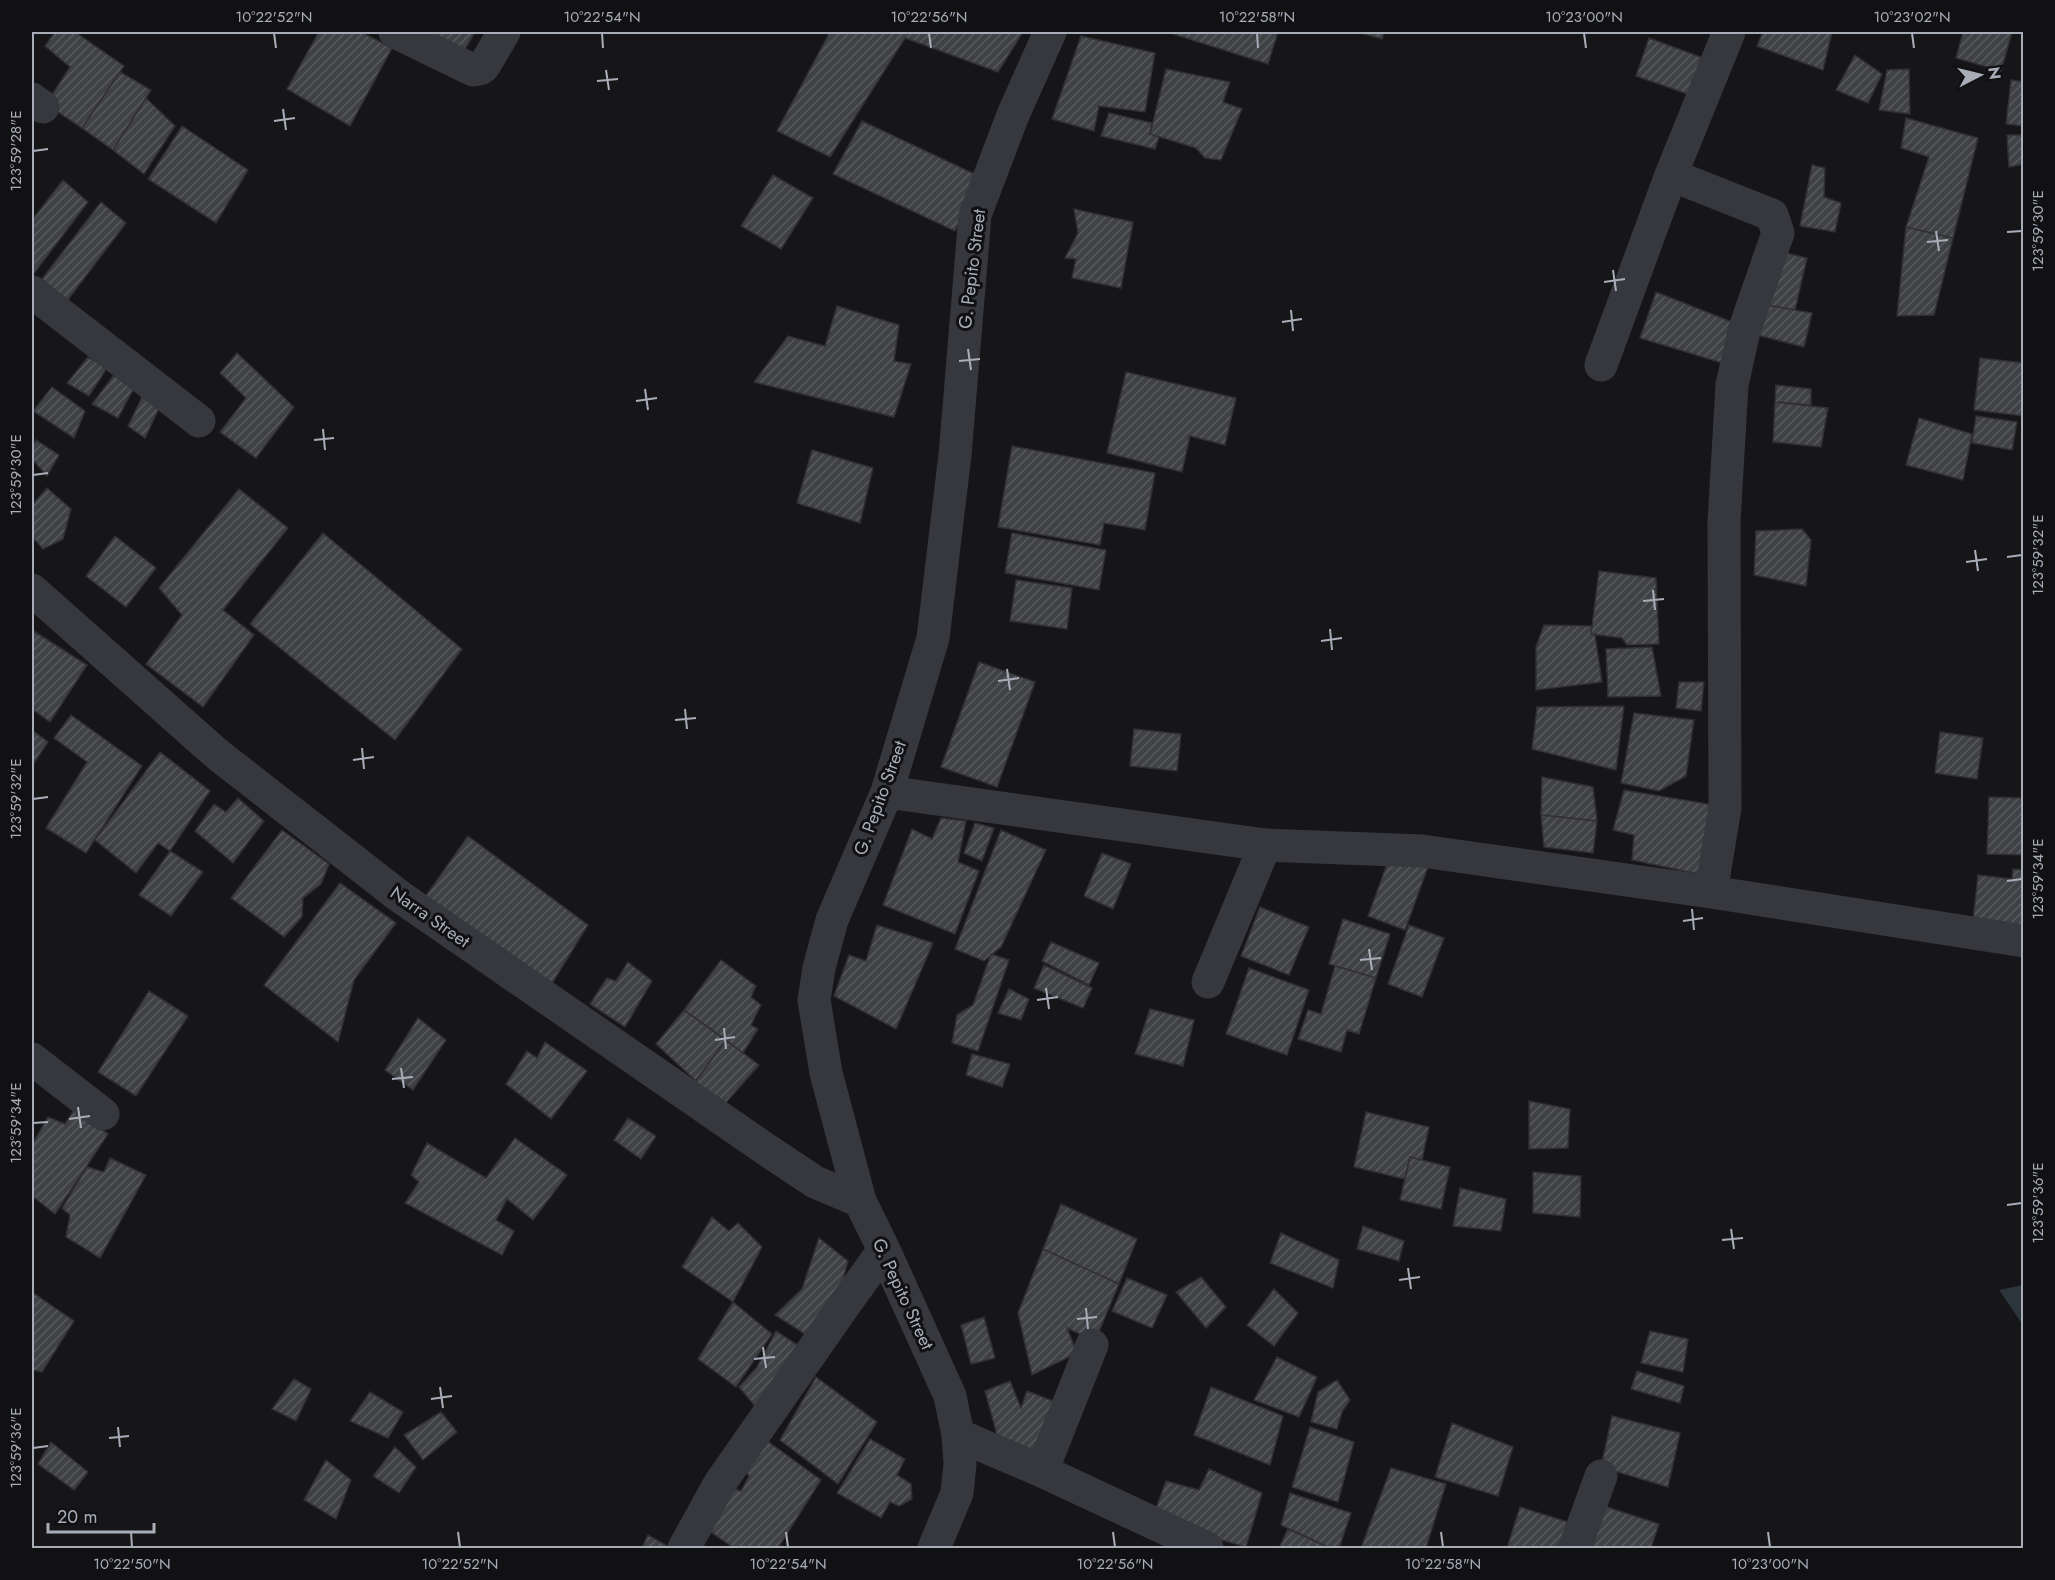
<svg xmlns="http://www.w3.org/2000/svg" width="2055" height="1580" font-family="Jost,sans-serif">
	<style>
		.water { fill: #2c353c }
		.building { fill: url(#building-hatch); stroke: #303034; stroke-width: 1.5 }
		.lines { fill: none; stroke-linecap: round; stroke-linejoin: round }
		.minor { stroke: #37383d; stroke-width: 33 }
		.ticks { fill: none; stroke: #a8adb8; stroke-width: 2 }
		.labels { text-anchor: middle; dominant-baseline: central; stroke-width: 6; stroke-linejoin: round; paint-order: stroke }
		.street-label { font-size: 18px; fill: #a8adb8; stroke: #111113 }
		.neatline { fill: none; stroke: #a8adb8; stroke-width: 2 }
		.ticks-label { font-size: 15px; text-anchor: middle; fill: #a8adb8 }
	</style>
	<defs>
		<pattern id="building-hatch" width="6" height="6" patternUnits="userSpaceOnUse" patternTransform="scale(1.5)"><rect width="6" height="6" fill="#404145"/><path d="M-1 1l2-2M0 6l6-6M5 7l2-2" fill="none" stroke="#595a5e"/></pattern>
	</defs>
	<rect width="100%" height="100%" fill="#161618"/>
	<path class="water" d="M2023,1285H2024L2023,1325L1999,1290Z"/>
	<path class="building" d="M55,32H75L124,66L82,128L46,104L70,67L45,46Z
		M319,32H361L392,48L350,126L287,89Z
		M412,32H475L461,56Z
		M830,32H1023L998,72L905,38L830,157L777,131Z
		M1173,32H1278L1268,64L1173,34Z
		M1358,32H1384L1382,39Z
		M1763,32H1832L1823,70L1757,46Z
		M1963,32H2012L2001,71L1956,58Z
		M1081,36L1155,53L1145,112L1099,106L1094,131L1052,119Z
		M1649,38L1706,59L1696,97L1636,76Z
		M1855,55L1882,74L1868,103L1836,90Z
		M1166,69L1230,82L1223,102L1242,109L1221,160L1205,158L1196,148L1150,134Z
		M1909,69L1910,114L1879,110L1887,70Z
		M120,72L151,90L113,150L82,128Z
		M2011,80L2024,82V126L2006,124Z
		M146,98L175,126L144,174L113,150Z
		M1109,113L1152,123L1150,134L1159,137L1155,149L1101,136Z
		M1906,118L1978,138L1953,238L1906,227L1929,157L1901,148Z
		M862,121L981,177L955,231L833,174Z
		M182,126L248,170L216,223L148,179Z
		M2007,135H2024V164L2009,167Z
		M1812,165L1825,168L1824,197L1841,203L1835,232L1800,226Z
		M773,175L813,198L781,249L741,226Z
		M63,180L88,202L32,276V220Z
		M101,202L126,223L67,301L42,279Z
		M1074,209L1133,222L1121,288L1072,278L1076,259L1065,258L1078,233Z
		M1906,227L1953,238L1934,315L1897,316Z
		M1786,253L1807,258L1795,310L1766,305Z
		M1656,292L1742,326L1729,365L1640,338Z
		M1766,305L1812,313L1804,347L1757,335Z
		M837,306L899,325L894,361L911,364L894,417L754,382L788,336L825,346Z
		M237,353L294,407L256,458L220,432L246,398L220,373Z
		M88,357L107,368L89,396L67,383Z
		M1980,358L2024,363V416L1974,410Z
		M1126,372L1236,398L1225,445L1190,436L1182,472L1107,453Z
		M114,375L135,386L118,418L92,404Z
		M1776,385L1811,389V405L1775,402Z
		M52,387L85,411L74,438L33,411Z
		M144,393L161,404L145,438L128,426Z
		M1775,402L1828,408L1821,447L1773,442Z
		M1976,416L2017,422L2012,450L1972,443Z
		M1919,418L1972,434L1963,480L1906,465Z
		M36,440L59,455L47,476L32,459V447Z
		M1012,446L1155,473L1145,530L1104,523L1100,545L998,527Z
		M812,450L873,468L860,523L797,503Z
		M47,488L71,509L63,539L43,549L34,539L32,542V505Z
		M239,489L288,528L223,610L254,635L203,707L146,664L182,615L159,588Z
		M1802,529L1811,540L1806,586L1754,575L1756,531Z
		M323,533L462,649L395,740L250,624Z
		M1012,533L1106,550L1099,590L1005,573Z
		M115,536L156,568L126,607L86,576Z
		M1599,571L1656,578L1659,644L1627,645L1622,638L1591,634Z
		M1016,580L1072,588L1067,629L1010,621Z
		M1544,625L1592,626L1591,634L1595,635L1602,682L1536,690V647Z
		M32,630L87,665L50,722L32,709Z
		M1652,647L1661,696L1608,697L1606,649Z
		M979,662L1035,682L997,787L941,767Z
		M1679,682H1704L1701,711L1676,708Z
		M1624,706L1616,770L1532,749L1537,707Z
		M1634,713L1694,720L1686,776L1659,791L1621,783Z
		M71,715L142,766L86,853L46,828L87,762L54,738Z
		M1134,729L1181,734L1177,771L1130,766Z
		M32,730L48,742L32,766Z
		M1940,732L1983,738L1977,779L1935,773Z
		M160,752L210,791L170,851L158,843L136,873L95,840Z
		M1542,777L1593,787L1597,821L1541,815Z
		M1624,790L1720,806L1708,876L1632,860L1634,835L1613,830Z
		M1989,797L2024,798V855L1987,854Z
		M238,798L264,821L233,863L195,831L214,804L226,812Z
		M1541,815L1597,821L1593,853L1544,847Z
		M941,818L966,821L958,862L979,871L955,934L883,905L912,829L932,839Z
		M975,823L994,828L982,861L964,853Z
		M282,830L329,864L321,884L303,898L302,917L284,937L231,898Z
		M1001,830L1046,850L1001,947L984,961L955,949Z
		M468,836L588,925L548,990L425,897Z
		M170,851L203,872L171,916L139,895Z
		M1102,853L1131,864L1113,909L1084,896Z
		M1391,853L1428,867L1405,930L1368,916Z
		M2013,869L2024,870L2023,926L1973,921L1978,875L2012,879Z
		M340,883L396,923L354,980L338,1042L264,985Z
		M1260,907L1309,927L1289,975L1241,956Z
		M1343,919L1390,934L1376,978L1329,964Z
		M877,925L933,943L896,1029L834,996L849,955L866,961Z
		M1409,925L1444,938L1422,997L1388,984Z
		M1051,942L1099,963L1089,985L1042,961Z
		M991,954L1009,960L978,1051L952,1043L957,1015L973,1005Z
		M721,960L756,986L751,997L761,1005L751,1025L758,1029L743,1053L684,1010Z
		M628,962L652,981L625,1027L590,1004L607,978L616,981Z
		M1044,965L1092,988L1083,1008L1034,988Z
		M1335,966L1376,978L1359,1034L1347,1030L1341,1052L1298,1039L1308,1010L1321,1014Z
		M1249,968L1309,990L1287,1055L1226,1034Z
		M1009,989L1029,999L1021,1020L998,1013Z
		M149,991L188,1016L136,1096L98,1072Z
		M1150,1009L1194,1020L1183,1066L1135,1054Z
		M684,1010L726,1040L696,1081L656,1044Z
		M418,1018L446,1040L413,1090L385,1070Z
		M726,1040L759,1065L716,1114L689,1090Z
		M545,1042L587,1071L551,1119L506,1084L527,1051L537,1058Z
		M972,1054L1010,1064L1002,1087L966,1075Z
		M1529,1101L1570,1109L1568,1148L1529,1149Z
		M74,1110L108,1134L55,1214L32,1196V1145L48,1117L65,1124Z
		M1366,1112L1429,1127L1422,1160L1410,1157L1405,1179L1354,1167Z
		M628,1118L656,1136L641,1159L614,1140Z
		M515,1138L567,1175L533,1220L507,1199L496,1220L514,1231L502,1255L405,1203L419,1182L411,1175L427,1143L486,1178Z
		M1410,1157L1450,1167L1441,1209L1400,1200Z
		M110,1158L146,1175L100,1258L66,1237L70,1215L62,1208L87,1167L104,1172Z
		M1533,1172L1581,1176L1580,1217L1533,1213Z
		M1460,1188L1506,1199L1501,1231L1453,1226Z
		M1061,1204L1137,1239L1119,1284L1043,1249Z
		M712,1217L729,1231L738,1223L762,1247L733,1302L682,1267Z
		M1363,1226L1404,1241L1399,1261L1357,1249Z
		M1281,1233L1339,1260L1333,1288L1270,1263Z
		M819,1238L848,1261L836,1307L808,1336L775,1315L802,1289Z
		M1043,1249L1119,1284L1095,1341L1067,1328L1077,1353L1032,1375L1018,1313Z
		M1201,1277L1226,1307L1206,1328L1176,1292Z
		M1127,1278L1167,1295L1152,1328L1112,1311Z
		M1274,1289L1298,1313L1274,1346L1247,1325Z
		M32,1292L74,1321L42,1372L32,1370Z
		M733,1302L772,1334L736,1387L698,1359Z
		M984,1317L995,1358L971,1364L961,1325Z
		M776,1331L802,1348L760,1412L739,1387L757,1367Z
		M1650,1331L1688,1339L1683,1372L1641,1363Z
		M1277,1357L1317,1377L1299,1417L1254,1400Z
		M1637,1371L1684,1386L1680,1403L1631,1389Z
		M816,1377L877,1422L838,1484L780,1440Z
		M294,1379L311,1389L296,1421L272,1409Z
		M1337,1380L1350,1400L1342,1412L1337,1429L1311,1422L1318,1392Z
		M1010,1381L1021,1408L1027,1391L1061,1404L1036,1455L997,1435L985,1391Z
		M1211,1387L1283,1416L1270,1465L1194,1435Z
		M370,1392L403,1412L388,1438L350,1421Z
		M441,1412L457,1432L423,1460L404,1435Z
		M1612,1416L1680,1433L1668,1487L1601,1467Z
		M1452,1423L1513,1447L1498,1496L1435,1477Z
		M1310,1427L1354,1442L1338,1502L1292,1487Z
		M759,1435L821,1480L778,1548H734L699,1524L730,1487L741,1491L749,1476L743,1467Z
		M870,1439L905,1459L897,1475L911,1484L912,1499L899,1506L890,1502L881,1518L837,1493Z
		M51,1442L88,1472L74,1490L38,1464Z
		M395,1447L416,1467L399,1493L373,1476Z
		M326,1460L351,1480L336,1519L304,1500Z
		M1391,1468L1446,1484L1426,1548H1361Z
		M1209,1469L1262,1493L1246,1547L1190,1531L1155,1511L1166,1481L1199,1490Z
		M1290,1493L1351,1513L1339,1548H1330L1281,1525Z
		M1601,1505L1659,1524L1651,1548H1588Z
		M1520,1507L1568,1522L1558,1548H1507Z
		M1288,1529L1330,1548H1279Z
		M648,1535L671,1548H642Z"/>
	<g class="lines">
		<path class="minor" d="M395,32L473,70L480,69L484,66L504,32
			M32,99L43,107
			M1671,175L1772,215L1778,233L1744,331L1732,385L1724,522L1725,808L1711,892
			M32,292L199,421
			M1601,365L1671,175L1729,32
			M32,590L217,754L399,896L764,1148L815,1182L860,1201
			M887,792L1265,845L1422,851L1711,892L2024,941
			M1208,982L1265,845
			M32,1059L103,1114
			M958,1435L1042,1471L1207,1548
			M1042,1471L1092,1345
			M684,1548L720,1483L845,1304L884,1250
			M934,1548L957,1493L960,1464L958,1435L950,1396L884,1250L860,1201L826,1073L814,1000L819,968L832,920L887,792L933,638L955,455L975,215L1013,115L1050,32
			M1575,1548L1601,1476"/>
	</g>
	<path class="ticks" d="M274,33L276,48M602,33L603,48M929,33L931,48M1257,33L1258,48M1584,33L1586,48M1912,33L1914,48M606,70L609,90M597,81L618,79M283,109L286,130M274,121L295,118M33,151L48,149M1936,231L1939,251M2007,232L2022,231M1927,242L1948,240M1613,270L1616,291M1604,282L1625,279M1291,310L1293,331M1282,322L1302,319M968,349L971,370M959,361L980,359M645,389L648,410M636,401L657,398M323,429L325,450M314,440L334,438M33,475L48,473M1975,550L1978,571M2007,557L2022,555M1966,562L1987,559M1653,590L1655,610M1643,601L1664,599M1330,629L1332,650M1321,641L1342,638M1007,669L1010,690M998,681L1019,678M685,709L687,729M675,720L696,718M362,748L364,769M353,760L374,757M33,799L48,797M2007,881L2022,879M1692,909L1694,930M1683,921L1703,918M1369,949L1372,970M1360,960L1381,958M1046,988L1049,1009M1037,1000L1058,997M724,1028L726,1049M715,1040L735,1037M401,1068L404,1088M392,1079L413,1077M78,1107L81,1128M69,1119L90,1116M33,1123L48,1122M2007,1205L2022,1203M1731,1229L1734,1249M1722,1240L1743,1238M1408,1268L1411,1289M1399,1280L1420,1277M1086,1308L1088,1329M1077,1319L1097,1317M763,1347L766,1368M754,1359L775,1357M440,1387L443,1408M431,1399L452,1396M118,1427L120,1447M109,1438L129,1436M33,1448L48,1446M131,1532L132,1547M458,1532L460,1547M786,1532L788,1547M1113,1532L1115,1547M1441,1532L1443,1547M1768,1532L1770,1547"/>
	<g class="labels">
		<g class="street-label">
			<text transform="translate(972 269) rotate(-83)">G. Pepito Street</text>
			<text transform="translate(880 798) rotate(-70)">G. Pepito Street</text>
			<text transform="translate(430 917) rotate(35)">Narra Street</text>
			<text transform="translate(903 1294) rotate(65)">G. Pepito Street</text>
		</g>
	</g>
	<rect width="2055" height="1580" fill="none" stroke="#111113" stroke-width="66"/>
	<g transform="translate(1980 75) rotate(83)" stroke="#111113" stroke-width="4.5" paint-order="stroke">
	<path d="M0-4.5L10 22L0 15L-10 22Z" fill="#a8adb8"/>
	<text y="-9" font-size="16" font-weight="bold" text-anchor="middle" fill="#a8adb8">N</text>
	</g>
	<path d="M48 1523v9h106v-9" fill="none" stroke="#a8adb8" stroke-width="3"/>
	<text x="57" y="1523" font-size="18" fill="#a8adb8" stroke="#111113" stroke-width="4.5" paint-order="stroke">20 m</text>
	<rect x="33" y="33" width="1989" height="1514" class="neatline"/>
	<g class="ticks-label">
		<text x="274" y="22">10°22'52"N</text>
		<text x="602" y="22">10°22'54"N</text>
		<text x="929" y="22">10°22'56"N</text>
		<text x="1257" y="22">10°22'58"N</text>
		<text x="1584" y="22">10°23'00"N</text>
		<text x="1912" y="22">10°23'02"N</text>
		<text transform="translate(16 151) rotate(-90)" y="5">123°59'28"E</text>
		<text transform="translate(2038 231) rotate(-90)" y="5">123°59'30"E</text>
		<text transform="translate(16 475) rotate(-90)" y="5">123°59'30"E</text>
		<text transform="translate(2038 555) rotate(-90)" y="5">123°59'32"E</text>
		<text transform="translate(16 799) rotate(-90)" y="5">123°59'32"E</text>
		<text transform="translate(2038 879) rotate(-90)" y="5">123°59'34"E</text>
		<text transform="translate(16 1123) rotate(-90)" y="5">123°59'34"E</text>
		<text transform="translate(2038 1203) rotate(-90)" y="5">123°59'36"E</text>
		<text transform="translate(16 1448) rotate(-90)" y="5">123°59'36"E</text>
		<text x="132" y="1569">10°22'50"N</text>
		<text x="460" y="1569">10°22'52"N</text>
		<text x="788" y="1569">10°22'54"N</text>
		<text x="1115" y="1569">10°22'56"N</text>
		<text x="1443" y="1569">10°22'58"N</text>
		<text x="1770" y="1569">10°23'00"N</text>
	</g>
</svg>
